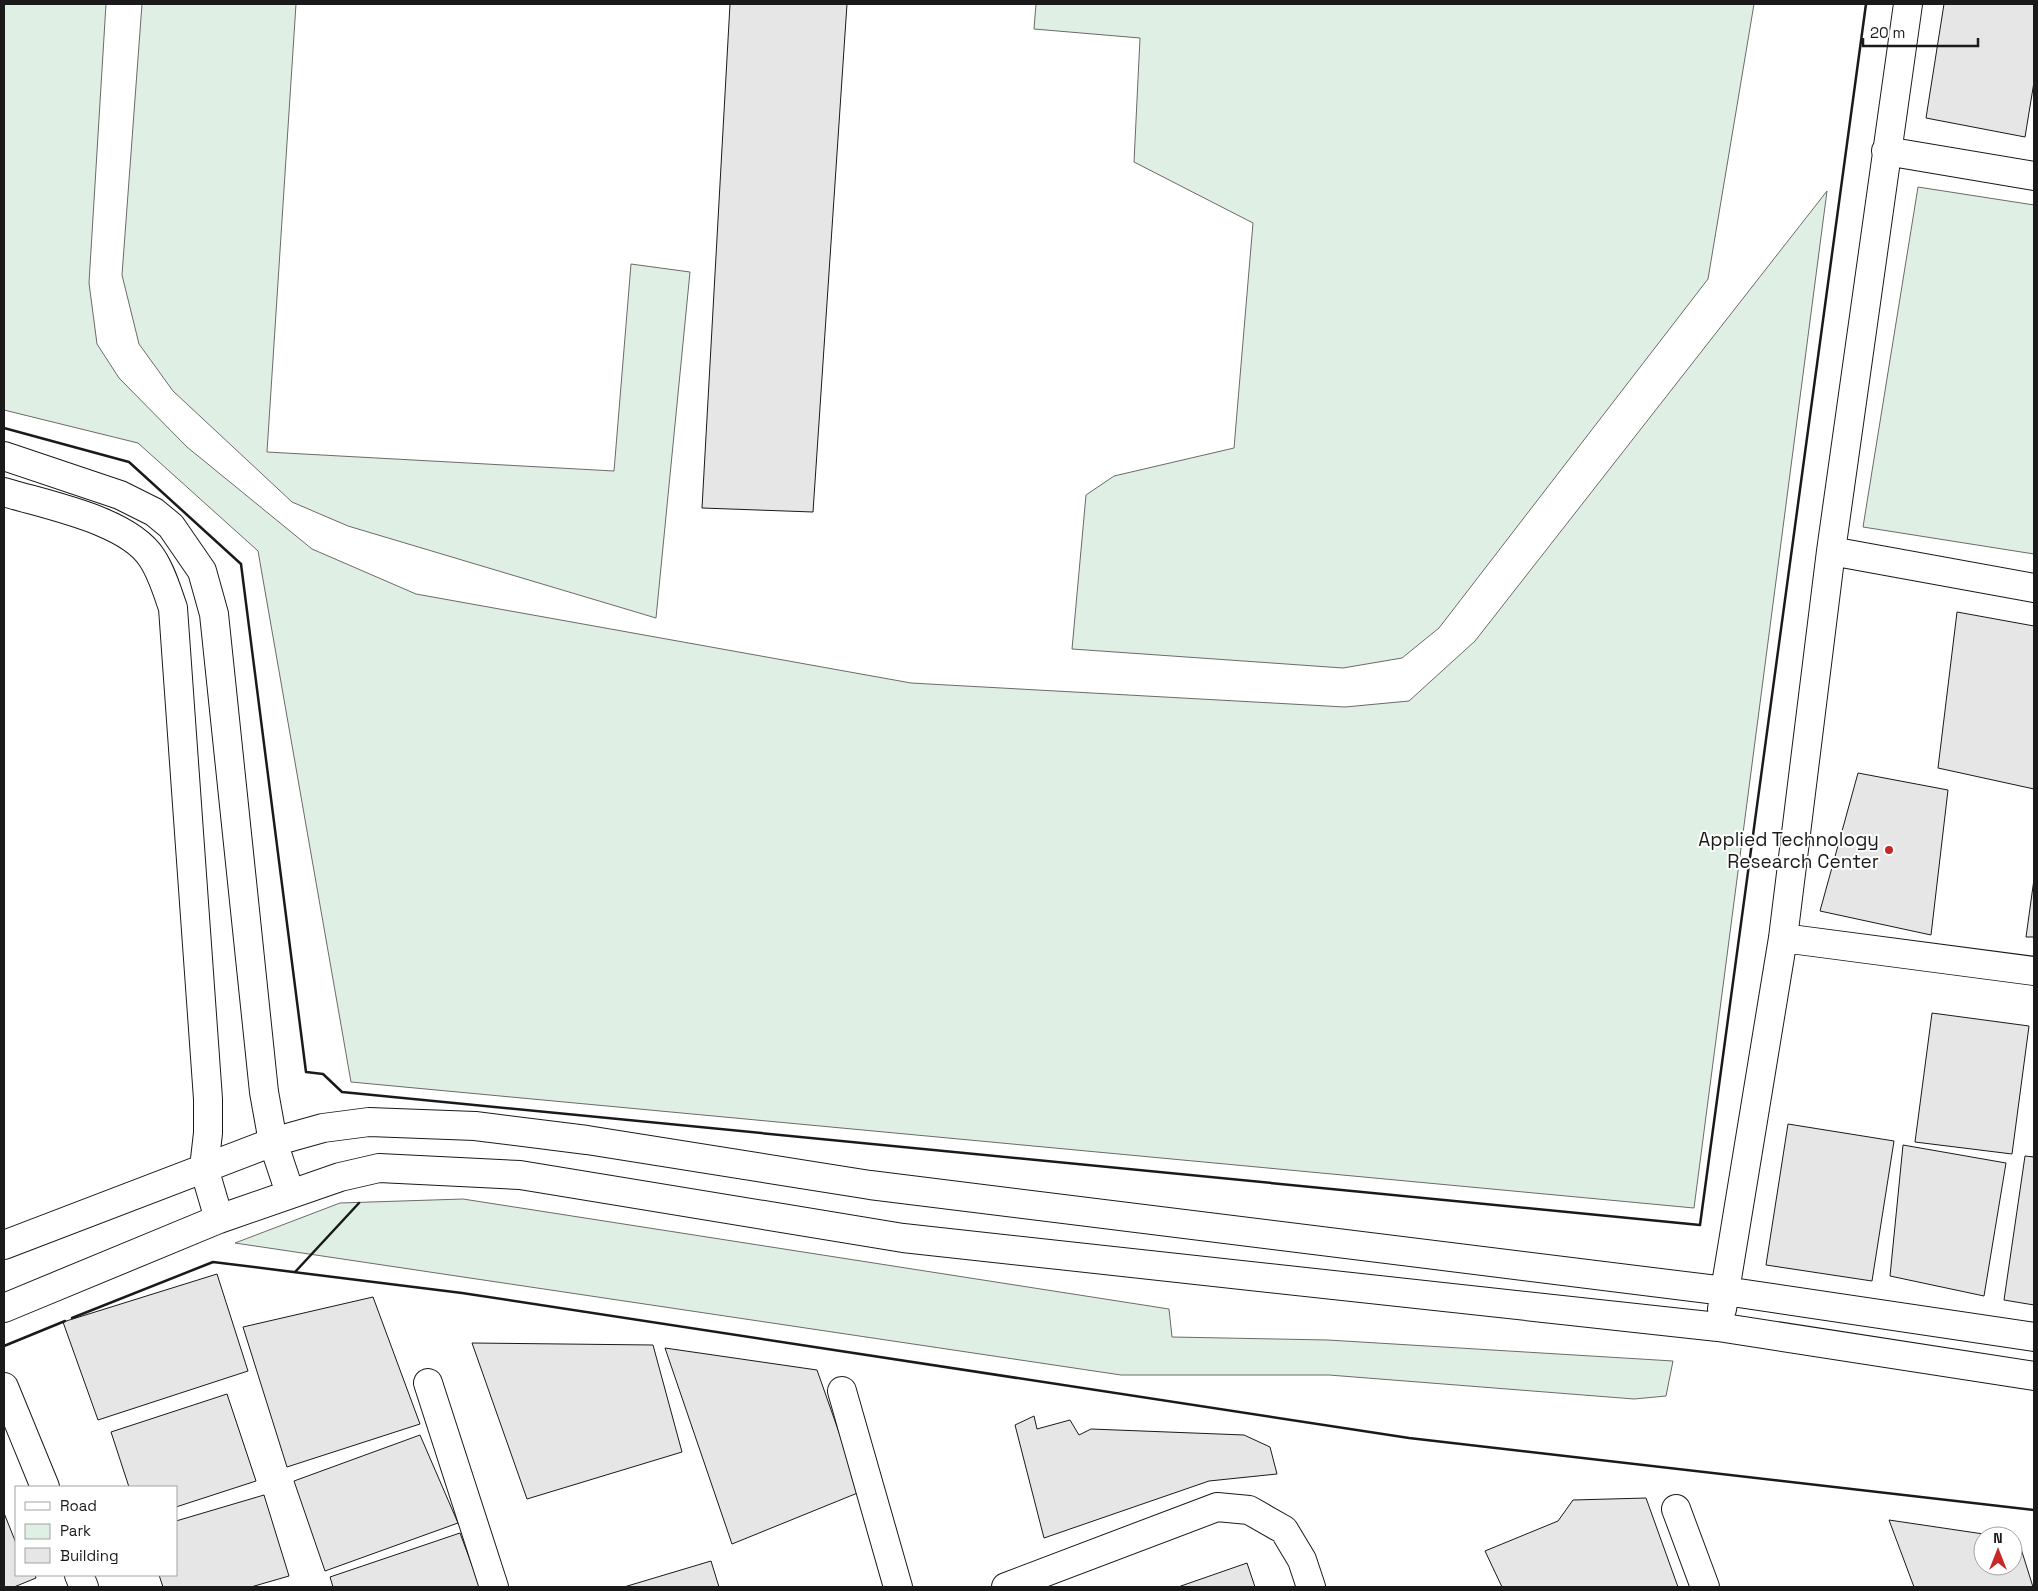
<svg xmlns="http://www.w3.org/2000/svg" width="2038" height="1591" font-family="'Space Grotesk',sans-serif">
	<style>
		.green { fill: #e0efe3; stroke: #6a6a6a }
		.building { fill: #e6e6e6; stroke: #1a1a1a }
		.lines { fill: none; stroke-linecap: round; stroke-linejoin: round }
		.minor-casing { stroke: #1a1a1a; stroke-width: 30 }
		.minor { stroke: #fff; stroke-width: 28 }
		.wall { stroke: #1a1a1a; stroke-width: 2.5 }
		.poi-dot { fill: #c62828; stroke: #fff; stroke-width: 2 }
		.labels { text-anchor: middle; dominant-baseline: central; stroke-width: 4; stroke-linejoin: round; paint-order: stroke }
		.poi-label { font-size: 19px; fill: #1a1a1a; stroke: #fff; text-anchor: end }
	</style>
	<rect width="100%" height="100%" fill="#fff"/>
	<path class="green" d="M4,4H106L89,283L97,344L119,378L187,447L312,549L416,594L911,683L1345,707L1409,701L1475,641L1827,191L1694,1208L351,1082L258,551L138,443L4,410Z
		M142,4H296L267,452L614,471L631,264L690,272L656,618L348,526L292,502L173,391L139,344L122,275Z
		M1036,4H1754L1708,279L1439,628L1402,658L1343,668L1072,649L1086,495L1114,476L1234,448L1253,223L1134,162L1140,38L1034,29Z
		M1918,187L2034,205V554L1863,527Z
		M463,1199L1169,1309L1172,1337L1328,1340L1673,1361L1666,1396L1634,1399L1329,1375H1121L235,1243L340,1203Z"/>
	<path class="building" d="M730,4H847L813,512L702,508Z
		M1944,4H2034V82L2025,137L1926,118Z
		M1957,612L2034,626V789L1938,768Z
		M1858,773L1948,790L1931,935L1820,911Z
		M2034,879V937H2026Z
		M1932,1013L2029,1026L2012,1154L1915,1142Z
		M1788,1124L1894,1141L1872,1281L1766,1265Z
		M1903,1145L2006,1163L1984,1296L1890,1276Z
		M2025,1156L2034,1157V1305L2004,1300Z
		M217,1274L248,1371L98,1420L63,1322Z
		M373,1297L420,1424L287,1467L243,1327Z
		M472,1343L653,1345L682,1452L527,1499Z
		M665,1348L817,1370L860,1492L732,1544Z
		M227,1394L256,1481L176,1507V1487H129L111,1432Z
		M1034,1416L1037,1429L1070,1420L1079,1435L1091,1429L1244,1435L1270,1447L1277,1474L1209,1481L1044,1538L1015,1425Z
		M420,1435L458,1523L325,1571L294,1481Z
		M264,1495L289,1576L251,1587H163L159,1575H176V1521Z
		M1646,1498L1678,1587H1502L1485,1551L1558,1521L1573,1500Z
		M4,1513L16,1543V1575H35L36,1578L14,1587H4Z
		M1889,1520L1997,1536H1983V1566H2013V1538L2018,1539L2033,1587H1914Z
		M460,1533L480,1587H333L330,1577Z
		M711,1561L719,1587H624Z
		M1247,1563L1255,1587H1178Z"/>
	<g class="lines">
		<g class="minor-casing">
			<path id="minor" d="M1886,151L2034,176
				M4,456L120,495L154,512L171,526L202,571L214,614L264,1092L273,1142L290,1193
				M4,492C46,505 128,520 152,558C162,573 167,591 173,608L208,1099V1133L204,1168L219,1219
				M1831,551L2034,588
				M1783,938L2034,971
				M4,1245L273,1142L323,1128L369,1122L475,1126L587,1140L870,1185L1725,1291L2034,1337
				M4,1308L219,1219L340,1177L379,1168L520,1175L903,1238L1718,1327L2034,1376
				M1722,1309L1783,938L1831,551L1908,4
				M428,1383L494,1587
				M4,1387L45,1487
				M842,1391L898,1587
				M1676,1509L1705,1587
				M79,1575L84,1587
				M1006,1587L1217,1507L1249,1510L1284,1530L1302,1560L1311,1587"/>
		</g>
		<use href="#minor" class="minor"/>
		<path class="wall" d="M4,428L129,462L241,564L306,1072L323,1074L342,1092L1700,1225L1866,4
			M295,1272L359,1203
			M72,1318L213,1262L462,1293L1409,1438L2034,1510
			M4,1346L65,1321"/>
	</g>
	<circle class="poi-dot" cx="1889" cy="850" r="5"/>
	<g class="labels">
		<g class="poi-label">
			<text x="1879" y="839">Applied Technology<tspan x="1879" dy="22">Research Center</tspan></text>
		</g>
	</g>
	<rect width="2038" height="1591" fill="none" stroke="#1a1a1a" stroke-width="10"/>
	<rect x="15" y="1486" width="162" height="90" fill="#ffffff" stroke="#a3a3a3"/>
	<rect x="25" y="1502" width="25" height="8" fill="#ffffff" stroke="#a3a3a3"/>
	<text x="60" y="1511" font-size="15" fill="#1a1a1a">Road</text>
	<rect x="25" y="1524" width="25" height="15" fill="#e0efe3" stroke="#a3a3a3"/>
	<text x="60" y="1536" font-size="15" fill="#1a1a1a">Park</text>
	<rect x="25" y="1548" width="25" height="15" fill="#e6e6e6" stroke="#a3a3a3"/>
	<text x="60" y="1561" font-size="15" fill="#1a1a1a">Building</text>
	<g transform="translate(1998 1551)"><circle r="24" fill="#ffffff" stroke="#a3a3a3"/>
	<path d="M0-4L9 19L0 12L-9 19Z" fill="#c62828"/>
	<text y="-8" font-size="14" font-weight="bold" text-anchor="middle" fill="#1a1a1a">N</text>
	</g>
	<path d="M1863 38v8h115v-8" fill="none" stroke="#1a1a1a" stroke-width="2.5"/>
	<text x="1870" y="38" font-size="15" fill="#1a1a1a" stroke="#ffffff" stroke-width="4" paint-order="stroke">20 m</text>
</svg>
